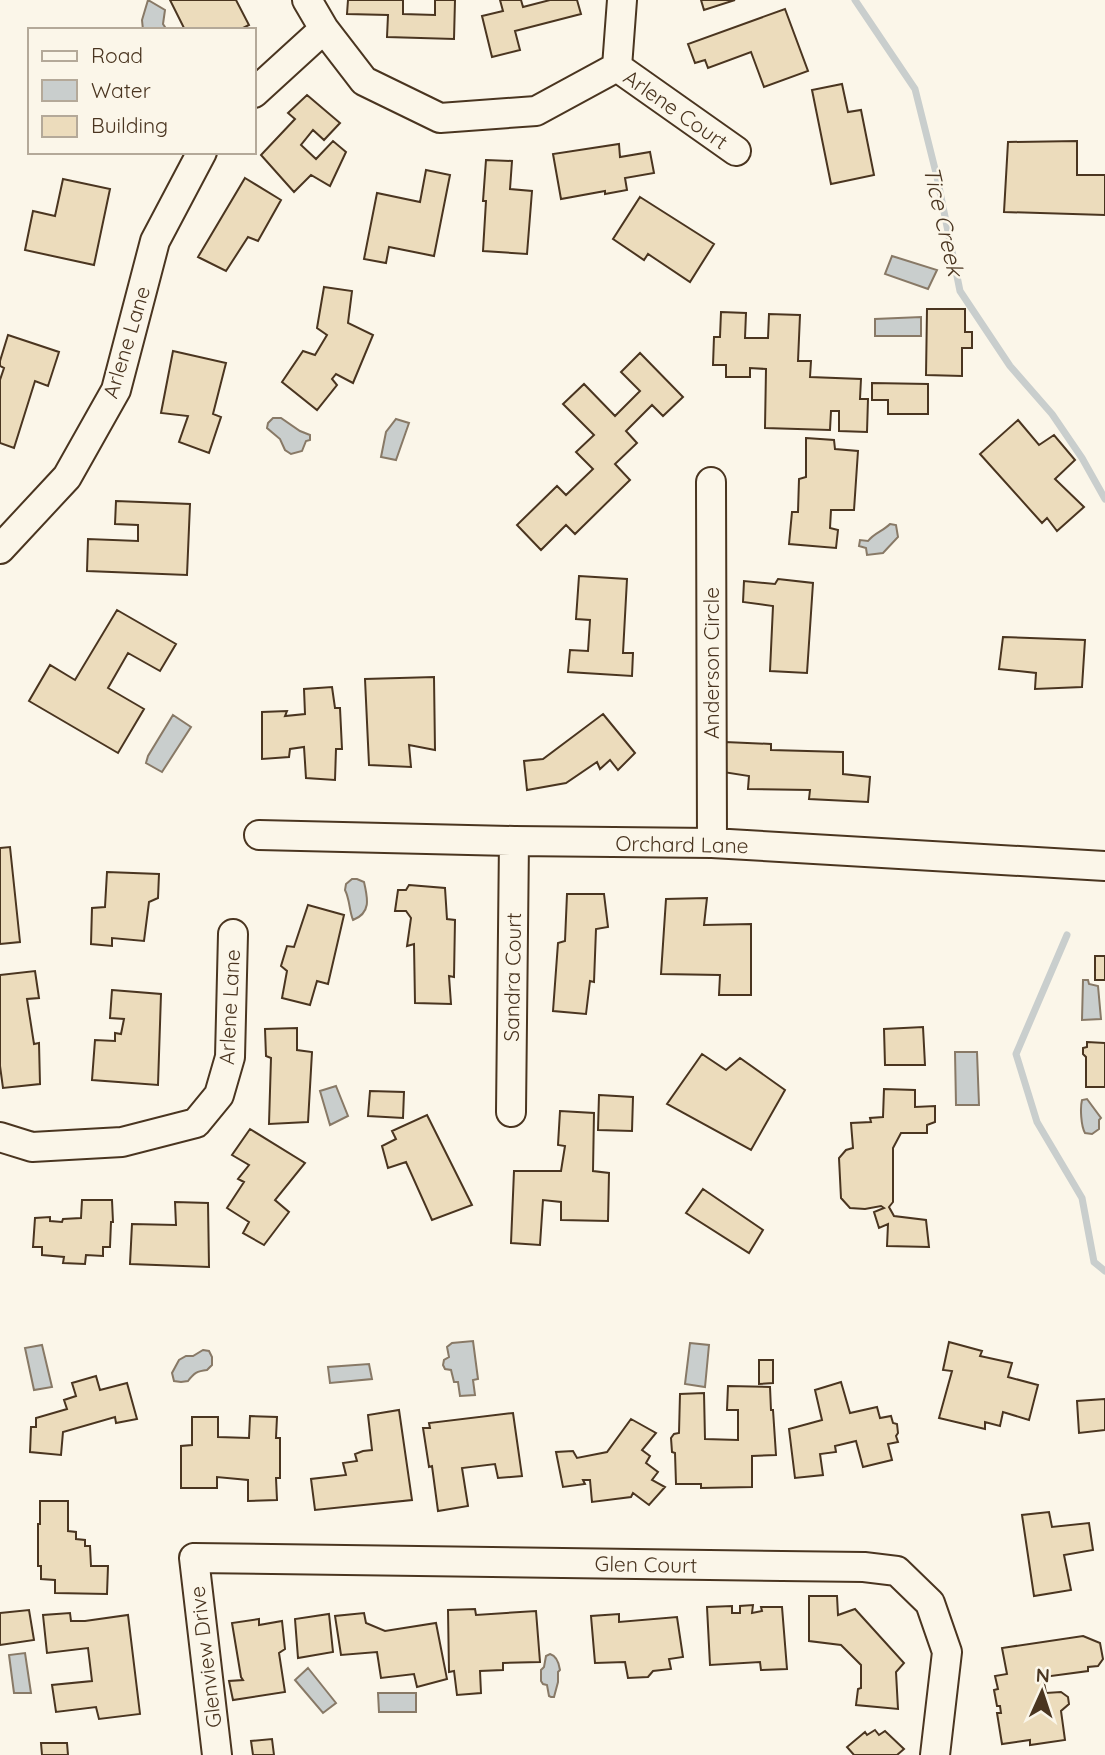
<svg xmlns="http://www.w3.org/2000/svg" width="1105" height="1755" font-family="Quicksand,sans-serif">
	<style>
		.water { fill: #c9cecd; stroke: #887966; stroke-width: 2 }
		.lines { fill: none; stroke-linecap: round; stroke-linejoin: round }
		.stream { stroke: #c9cecd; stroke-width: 7 }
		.building { fill: #ecdcbc; stroke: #4a3520; stroke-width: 2 }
		.minor-casing { stroke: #4a3520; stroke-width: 32 }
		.minor { stroke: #fbf6e9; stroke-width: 28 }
		.labels { text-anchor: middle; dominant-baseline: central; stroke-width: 5; stroke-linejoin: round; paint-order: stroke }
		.street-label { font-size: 21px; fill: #4a3520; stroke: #fbf6e9 }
		.water-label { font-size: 23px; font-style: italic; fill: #4a3520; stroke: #fbf6e9 }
	</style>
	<rect width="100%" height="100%" fill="#fbf6e9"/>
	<path class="water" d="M148,0L165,10L163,24L167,30H143L142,20Z
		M892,256L937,270L928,289L885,274Z
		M921,317V336H875V319Z
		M273,418H281L300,431L310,435V440L306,441L302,451L291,454L285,450L280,439L267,428L268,423Z
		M396,419L409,423L396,460L381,457L386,432Z
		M890,524L896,525L898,537L883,553L867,555L866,548L859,546L860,540L868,541C874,533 883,531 890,524Z
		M173,715L191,727L162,772L146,763L148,756Z
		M352,879H357L364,882C368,899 371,913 353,920C349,910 350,900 345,890L346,884Z
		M1083,980H1088L1089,984L1098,986L1101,1019L1082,1020Z
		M955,1052H977L979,1105H956Z
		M336,1086L348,1116L330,1125L320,1091Z
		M1087,1099L1101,1118L1099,1120V1129L1092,1134L1085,1133C1081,1126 1080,1108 1082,1100Z
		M473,1341L478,1379L473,1380L475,1395L460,1396L458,1382H454L451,1370L445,1369L443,1365L444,1360L449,1357L447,1347L452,1343Z
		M690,1343L709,1345L705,1387L685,1384Z
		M42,1345L52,1387L34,1390L25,1348Z
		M203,1350L209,1351L212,1357V1365L207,1370C197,1371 194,1373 188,1381L181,1382L174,1381L172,1373L179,1360L186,1356H193Z
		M369,1364L372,1379L330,1383L328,1367Z
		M25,1653L31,1693H14L9,1655Z
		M550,1654C557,1656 559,1663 560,1670L558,1672V1682L554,1697H551L549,1696L547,1685L543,1684L541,1681V1670L544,1667L546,1656Z
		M308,1668L336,1703L323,1713L295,1680Z
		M378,1693H416V1712H379Z"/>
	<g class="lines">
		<path class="stream" d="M855,0L915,89L937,177L960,291L1010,366L1052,414L1082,458L1105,499
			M1067,935L1016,1054L1037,1122L1082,1198L1094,1262L1105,1271"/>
	</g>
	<path class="building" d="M170,0H236L249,25L239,30H185Z
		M348,0H403V14L435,15V0H455L454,39L387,37L388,15L347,14Z
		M500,0H521L523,7L550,0H577L581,14L515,31L520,50L492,57L482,16L503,11Z
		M701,0H735L704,10Z
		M785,9L808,71L764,87L751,52L708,68L705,60L695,63L688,44Z
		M842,84L848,112L861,110L874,175L831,184L812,90Z
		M307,95L340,123L324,140L313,130L301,145L316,159L333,141L346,152L330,186L311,175L294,192L261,155L295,119L288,113Z
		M1077,141V175H1105V215L1004,212L1008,142Z
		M619,144L620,157L650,152L654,173L625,178L627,190L605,194V191L561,199L553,154Z
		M486,160L512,161L510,189L532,191L527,254L483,251L486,201H483Z
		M426,170L450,175L434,256L389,247L386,263L364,259L377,193L420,202Z
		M245,178L281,200L258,241L248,237L226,271L198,257Z
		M63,179L110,189L94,265L25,250L33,211L55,216Z
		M640,197L714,244L690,282L648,254L644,260L613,239Z
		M324,287L352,291L348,323L373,335L353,383L336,374L332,379L337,385L317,410L282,382L303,351L315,355L327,335L317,328Z
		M927,309H965V332H972V348H962V376L926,375Z
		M721,312L746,313L745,338H768L769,314L800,315L798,361H811L810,377L861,379L860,399H868L867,432L839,431V411H831L830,430L765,428L766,369L750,368V377H726V365H713L714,337H720Z
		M8,335L59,352L48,386L35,381L14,448L0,443V380L4,368L0,366V361Z
		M173,351L226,363L213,414L221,417L209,453L179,442L188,416L161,413Z
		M640,353L683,397L663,416L652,405L626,431L637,443L615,464L630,480L575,534L566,525L541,550L517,525L557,486L566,495L593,469L576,452L594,435L563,404L584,384L615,416L640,391L621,372Z
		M872,383L928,384V414H888V400H872Z
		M1018,420L1039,445L1054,435L1075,460L1055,479L1084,507L1057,531L1047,518L1042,523L980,454Z
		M806,438L834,440L835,449L858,451L854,510H831L830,528L838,530L836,548L789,544L792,512H798L799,479L806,477Z
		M116,501L190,504L187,575L87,571L88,539L138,541V525L115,524Z
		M579,576L627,579L623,653H633L632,676L568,672L570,650L588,651L590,620L576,619Z
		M778,579L813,583L807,673L770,671L773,606L743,602L744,581L775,584Z
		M117,610L176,644L160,671L128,653L108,688L144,709L118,753L29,701L50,665L75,680Z
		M1003,637L1085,640L1082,687L1035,689L1036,673L999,669Z
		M434,677L435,750L409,745L411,767L369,765L365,679Z
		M332,687L335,708H340L342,749H336L335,780L306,778L304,747L290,749L289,757L262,759V712L287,711L285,716L305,714L304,689Z
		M603,714L635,753L618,770L610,760L600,769L597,762L566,783L527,790L524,761L543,759Z
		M725,742L771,744V750L843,752V774L870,777L868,802L809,799L810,790L748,789L749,776L723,772Z
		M10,847L20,942L0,944V848Z
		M107,872L159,874L158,898L149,902L144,941L112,938V946L91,944L92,908L105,907Z
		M409,885L445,888L447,919L455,920L454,977L449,976L451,1004L415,1003L414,944L407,946L411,918L406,911H395L398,890H406Z
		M567,894H604L608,927L596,929L594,982L590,981L586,1014L553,1011L558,943L565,941Z
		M707,898L704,925L751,924V995H719L720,975L661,974L666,899Z
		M308,905L344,915L328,984L317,981L310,1005L282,998L287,971L281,966L287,946L294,947Z
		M1095,956H1105V980H1095Z
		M35,971L39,998L27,999L34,1044L39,1043L40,1084L3,1088L0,1066V975Z
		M112,990L161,994L158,1085L92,1080L95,1040L115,1041V1033L121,1034L124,1019L110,1018Z
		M923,1027L925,1065H885L884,1029Z
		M297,1028V1050L312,1052L308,1122L269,1124L271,1058L266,1056L265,1029Z
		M1087,1042L1105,1043V1087H1086V1057L1083,1054V1048L1087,1047Z
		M702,1054L726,1070L740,1058L785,1090L751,1150L667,1104Z
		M884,1089L915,1090V1107L935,1106V1122L927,1125V1133H901L893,1148V1202L889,1207L894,1216L926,1220L929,1247L887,1246L888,1224L879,1228L874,1212L884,1208L881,1206L865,1209L850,1208L841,1198L839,1158L846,1150L853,1148L851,1123L871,1122L870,1118L883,1117Z
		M370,1091L404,1092L403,1118L368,1116Z
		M599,1095L633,1097L632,1131L598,1130Z
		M560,1111L594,1113L593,1171L609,1173L608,1221L561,1220V1202L543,1200L540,1245L511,1243L514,1171H561L565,1146L558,1145Z
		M427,1115L472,1205L432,1220L406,1162L388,1168L382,1146L396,1139L392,1131Z
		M250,1129L305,1163L275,1200L289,1212L264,1245L243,1233L249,1222L227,1208L244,1182L238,1179L249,1165L232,1155Z
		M703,1189L763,1230L749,1253L686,1213Z
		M82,1200H112L113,1222H111L110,1247H103V1256L86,1255L85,1264L63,1263L64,1257L42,1255V1247H33L35,1218L50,1217V1221L62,1222L63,1219L81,1218Z
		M175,1202L208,1203L209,1267L130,1264L132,1224L176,1225Z
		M949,1342L982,1351L980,1356L1012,1363L1008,1377L1038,1385L1029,1420L1003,1412L1000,1426L985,1422V1429L939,1418L952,1371L943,1370Z
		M759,1360H773V1383L759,1384Z
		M96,1376L100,1390L127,1383L137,1419L116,1423L115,1417L63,1432L61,1455L30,1452L31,1427H36V1418L67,1409L64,1400L76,1396L72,1383Z
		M841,1382L850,1413L877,1407L880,1418L891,1416L893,1423L897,1424L898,1433L896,1436L898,1442L888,1444L892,1460L863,1467L856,1441L835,1446L836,1452L820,1454L823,1475L795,1478L789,1429L822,1420L815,1390Z
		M728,1386L770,1387L771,1410H773L776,1455L752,1456V1487L701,1488V1484H676L675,1453L672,1452L671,1438L674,1434L679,1433L680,1394L704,1393L705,1439L738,1440V1410H727Z
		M1105,1399V1430L1079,1433L1077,1401Z
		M399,1410L412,1500L315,1510L311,1479L346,1475L343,1463L357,1461L355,1454L363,1451L372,1450L368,1415Z
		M513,1413L522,1476L498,1478L495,1464L462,1468L468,1506L438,1511L432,1466L429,1467L423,1428H430L429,1423Z
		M250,1416L277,1417L276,1438H280V1478H276L277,1500L248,1501V1480L217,1477V1488H181V1446L192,1445V1417H218V1437L249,1438Z
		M631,1419L656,1433L642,1450L650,1456L646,1463L658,1472L652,1480L665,1487L649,1505L633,1493L631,1497L592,1502L590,1480H583L585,1484L563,1487L556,1452L573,1451L577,1458L607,1452Z
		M40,1501H68V1531L76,1532V1539L85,1540V1546H90L91,1566H108L107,1594L55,1593V1580L41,1579V1566H38V1524H40Z
		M1049,1512L1052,1527L1089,1523L1093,1550L1064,1555L1071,1590L1034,1596L1022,1515Z
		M809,1596H837L838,1615L855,1609L904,1663L896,1672L898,1709L856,1705L858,1689L861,1688V1665L841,1645L809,1641Z
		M753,1605L752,1613L762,1611L761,1607H782L787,1669L761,1670L760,1662L710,1665L707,1607L732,1606V1613H740V1606Z
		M475,1609L476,1615L536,1611L540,1662L503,1663V1670L480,1671L481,1693L457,1695L454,1671L449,1672L448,1610Z
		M29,1610L34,1640L0,1645V1613Z
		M70,1613L71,1621H85L128,1615L140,1714L99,1719L96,1707L56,1712L52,1685L92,1681L88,1648L47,1653L43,1615Z
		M364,1613L366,1623L385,1631L436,1623L447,1679L417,1687L414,1674L381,1678L377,1652L341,1655L335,1616Z
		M329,1614L333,1652L298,1658L295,1619Z
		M619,1614V1622L677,1617L683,1657L669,1659L671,1669L653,1671L648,1677L628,1678L625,1662L595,1663L591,1616Z
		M259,1619V1625L282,1621L285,1649L279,1653L285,1692L233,1700L229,1681L243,1680L241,1677L232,1623Z
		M1083,1636L1100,1643L1103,1659L1098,1666L1088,1667V1671L1043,1677L1046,1693L1061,1692L1068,1697L1069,1704L1061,1711L1065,1740L1030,1745V1740L1002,1744L997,1713H1001L1000,1706H997L994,1690L998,1689L995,1676L1007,1674L1002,1648Z
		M875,1730L879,1735L885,1731L904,1749L897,1755H854L847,1747L865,1732L867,1735Z
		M272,1739L274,1755H253L251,1741Z
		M41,1743H67L68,1755H42Z"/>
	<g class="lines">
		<g class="minor-casing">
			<path id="minor" d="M307,0L324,29L364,81L440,118L536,111L617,67
				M617,67L736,151
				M617,67L622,0
				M254,93L324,29
				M711,482L712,843
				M0,549L67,477L116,390L155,241L202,152
				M259,835L514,841L712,843L1105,866
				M511,1112L514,841
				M0,1137L32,1147L122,1142L196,1123L219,1095L230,1057L233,934
				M217,1755L194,1558L864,1567L897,1571L930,1603L947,1652L935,1755"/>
		</g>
		<use href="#minor" class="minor"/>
	</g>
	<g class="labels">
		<g class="street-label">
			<text transform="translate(676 109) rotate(35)">Arlene Court</text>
			<text transform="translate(126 342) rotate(-73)">Arlene Lane</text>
			<text transform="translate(711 663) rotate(-90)">Anderson Circle</text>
			<text transform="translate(682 844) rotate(1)">Orchard Lane</text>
			<text transform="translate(512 977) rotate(-89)">Sandra Court</text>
			<text transform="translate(229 1007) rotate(-87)">Arlene Lane</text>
			<text transform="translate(646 1564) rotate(1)">Glen Court</text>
			<text transform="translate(205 1657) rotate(-97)">Glenview Drive</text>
		</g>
		<g class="water-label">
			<text transform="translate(944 221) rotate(77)">Tice Creek</text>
		</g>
	</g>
	<rect x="28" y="28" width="228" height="126" fill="#fbf6e9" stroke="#b4a999" stroke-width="2"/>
	<rect x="42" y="51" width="35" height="10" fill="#fbf6e9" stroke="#b4a999" stroke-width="2"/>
	<text x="91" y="63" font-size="21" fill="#4a3520">Road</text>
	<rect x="42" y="80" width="35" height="21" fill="#c9cecd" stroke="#b4a999" stroke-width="2"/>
	<text x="91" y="98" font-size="21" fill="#4a3520">Water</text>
	<rect x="42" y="116" width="35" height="21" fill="#ecdcbc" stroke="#b4a999" stroke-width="2"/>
	<text x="91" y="133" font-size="21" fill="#4a3520">Building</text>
	<g transform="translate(1042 1692) rotate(3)" stroke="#fbf6e9" stroke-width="5" paint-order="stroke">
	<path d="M0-5L12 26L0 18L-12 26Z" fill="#4a3520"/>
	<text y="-10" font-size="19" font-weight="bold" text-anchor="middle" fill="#4a3520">N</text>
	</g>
</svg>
